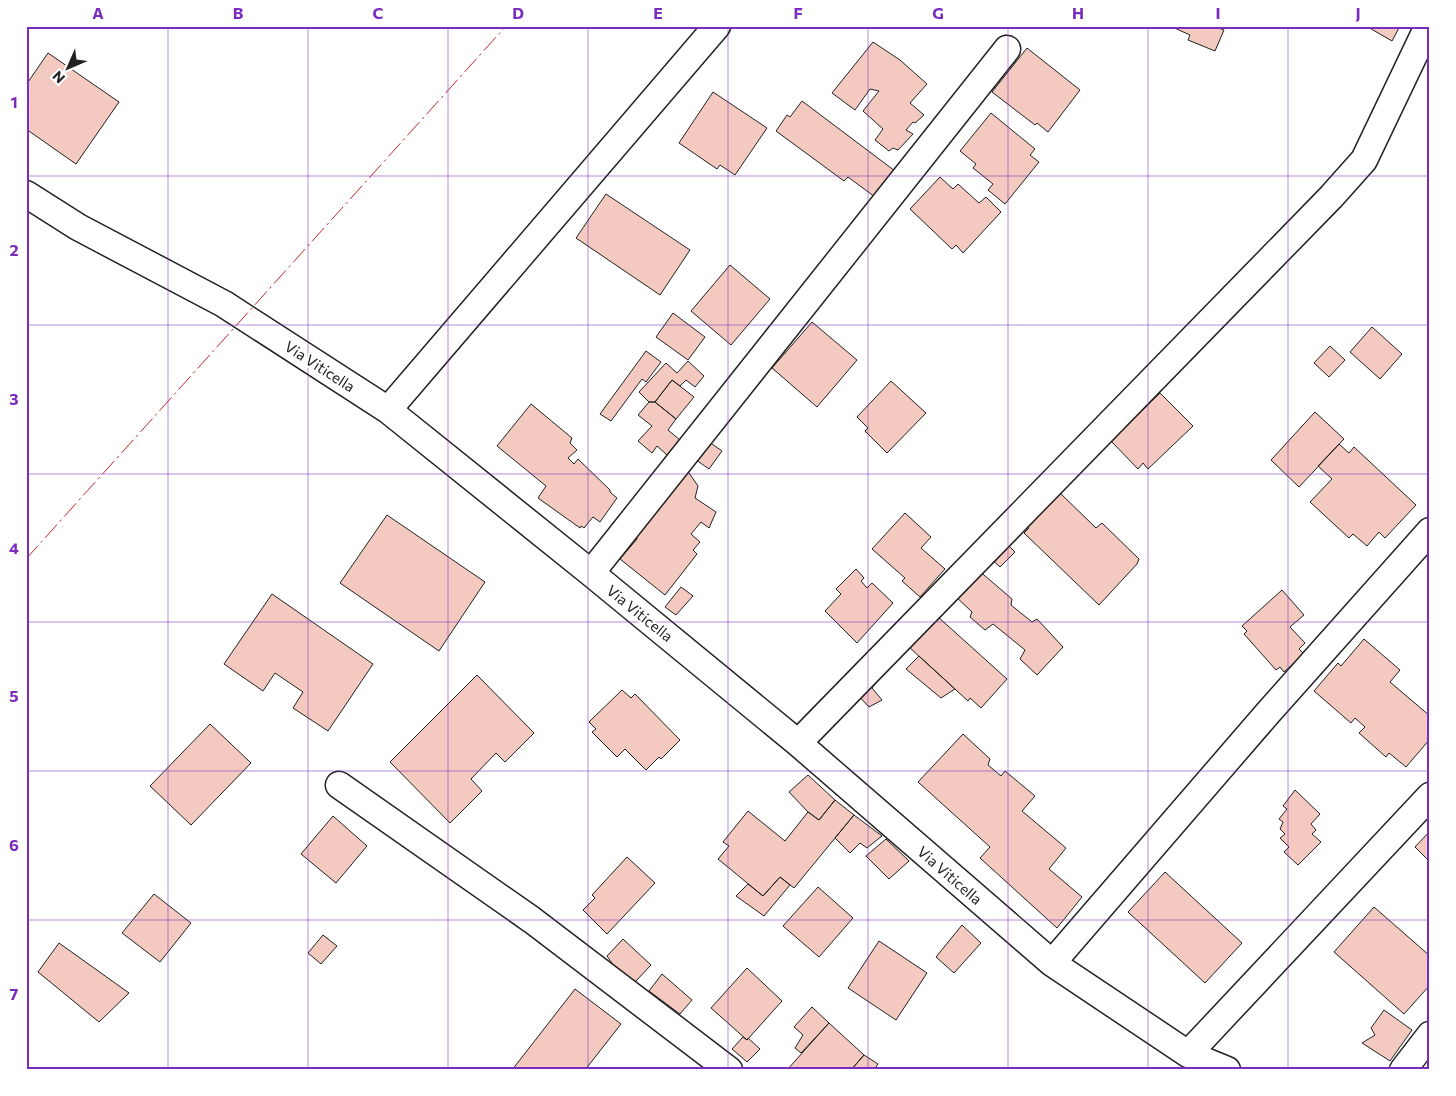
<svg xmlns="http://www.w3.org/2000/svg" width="1456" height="1096" font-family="Commissioner,sans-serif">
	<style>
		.building { fill: #f3c9c0; stroke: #222 }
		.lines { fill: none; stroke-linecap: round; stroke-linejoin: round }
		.street-casing { stroke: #222; stroke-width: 29 }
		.street { stroke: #fff; stroke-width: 26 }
		.power { stroke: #c62828; stroke-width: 1; stroke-dasharray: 18 4 2.5 4; stroke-linecap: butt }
		.grid { fill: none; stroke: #7b2cbf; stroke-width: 1; stroke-opacity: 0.55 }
		.labels { text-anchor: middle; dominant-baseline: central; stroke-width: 4; stroke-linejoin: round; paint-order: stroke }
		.street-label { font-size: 15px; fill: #222; stroke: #fff }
		.neatline { fill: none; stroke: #7b2cbf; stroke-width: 2 }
		.grid-label { font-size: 16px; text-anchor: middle; font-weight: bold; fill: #7b2cbf }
	</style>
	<rect width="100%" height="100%" fill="#fff"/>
	<path class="building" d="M1170,26H1214L1224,30L1215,51L1188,40L1190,35Z
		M1366,26H1400L1392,41Z
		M873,42L900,60L927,84L910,103L924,115L915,123L913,122L906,130L913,134L898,150L893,148L889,151L875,140L883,129L863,111L879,91L870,89L855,110L832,93Z
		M1027,48L1080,90L1048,132L1037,123L1035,125L992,92Z
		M48,53L119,102L76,164L26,129V85Z
		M713,92L767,128L735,175L720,165L717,169L679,143Z
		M802,101L899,174L879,200L848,177L844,181L776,131L787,115L790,117Z
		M991,113L1035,149L1030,155L1039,162L1005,204L988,190L993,184L973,168L976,164L960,151Z
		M940,177L953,189L958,184L979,203L986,197L1001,212L963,253L956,245L952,249L910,209Z
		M606,194L690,250L660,295L576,238Z
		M730,265L770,299L731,345L691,311Z
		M673,313L705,337L688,360L656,337Z
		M812,322L857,360L817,407L772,368Z
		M1372,327L1402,354L1380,379L1350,352Z
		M1330,346L1345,360L1329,377L1314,363Z
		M646,351L661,362L646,382L642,379L611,421L600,414Z
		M688,361L704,376L695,387L686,380L680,386L672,380L655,402H649L639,392L666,363L677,373Z
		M672,380L694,397L676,419L655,402Z
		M891,381L926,413L887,453L865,431L868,428L857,417Z
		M1160,393L1193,426L1148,469L1143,463L1138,469L1111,441Z
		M649,402H655L676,419L668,430L680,440L667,455L657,446L652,453L638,441L652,426L638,415Z
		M531,404L572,438L570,443L577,450L568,458L574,464L578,459L610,490V492L617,498L600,522L593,517L584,528L581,526L580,528L538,498L546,486L497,446Z
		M1315,412L1344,439L1299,487L1271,460Z
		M705,439L722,451L709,469L692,457Z
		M1339,444L1349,453L1354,447L1416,505L1385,538L1379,532L1367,546L1353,534L1349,538L1310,502L1332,479L1318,466Z
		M687,470L698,486L695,498L716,512L709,528L701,522L691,534L700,542L693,550L697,554L665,595L620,559L637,539L636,535Z
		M1058,491L1096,528L1102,523L1139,559L1137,564L1099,605L1024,533L1029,528L1021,520Z
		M905,513L931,537L921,548L945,569L920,597L902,581L905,578L872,549Z
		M387,515L485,582L439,651L340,583Z
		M1003,540L1015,552L1000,567L988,556Z
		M856,569L864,578L861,581L867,588L872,583L893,603L857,643L825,611L841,594L836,589Z
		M977,569L1012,599L1011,605L1032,622L1037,619L1063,647L1037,675L1020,659L1025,650L993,624L985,630L970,617L972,612L953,594Z
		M681,587L693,596L676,615L665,607Z
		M1282,590L1304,615L1290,627L1305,643L1299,649L1304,654L1284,672L1280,667L1276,670L1244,634L1247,631L1242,626Z
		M272,594L373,664L328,731L293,708L303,692L275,673L263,691L224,664Z
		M937,616L1007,679L981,708L970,698L968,701L909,647Z
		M1364,639L1400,670L1390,682L1430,716V739L1406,767L1389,753L1386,757L1359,733L1365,727L1355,718L1351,723L1314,691L1338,663L1341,666Z
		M919,656L955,689L941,698L906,669Z
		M477,675L534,733L505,762L496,753L471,779L482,791L450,823L390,762Z
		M881,676L872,688L882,700L869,707L853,690Z
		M622,690L631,698L635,694L680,740L661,759L659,757L646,770L625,749L617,757L592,732L596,729L589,722Z
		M210,724L251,763L191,825L150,786Z
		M963,734L990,759L988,765L1001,776L1005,771L1035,796L1022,811L1066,848L1049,869L1082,897L1057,928L980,858L990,847L918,782Z
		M808,775L835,800L819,820L808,812L789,792Z
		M1295,790L1320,814L1311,824L1316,830L1312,834L1321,842L1298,865L1284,852L1289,847L1280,838L1285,834L1280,829L1283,822L1279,819L1287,809L1283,806Z
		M835,800L854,815L794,888L780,877L763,896L718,859L729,846L723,842L748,811L785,841L808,812L819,820Z
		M854,815L882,836L867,848L860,843L850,853L835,838Z
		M333,816L367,846L336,883L301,854Z
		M1430,831V862L1415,847Z
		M886,839L909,861L889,879L866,856Z
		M627,857L655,883L607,934L583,910L595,898L592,895Z
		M1165,872L1242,943L1205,983L1128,912Z
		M780,877L790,885L764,916L736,896L748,884L763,896Z
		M818,887L853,918L819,957L783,926Z
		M154,894L191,923L160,962L122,933Z
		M1374,907L1430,956V985L1404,1014L1334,952Z
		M962,925L981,943L954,973L936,957Z
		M323,935L337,946L321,964L308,953Z
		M623,939L651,965L635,982L616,969L607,956Z
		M879,941L927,973L896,1020L848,988Z
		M59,943L129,993L99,1022L38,972Z
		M747,968L782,1001L747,1040L711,1008Z
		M662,974L692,1000L680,1014L649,991Z
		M575,989L621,1024L585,1070H512Z
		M812,1007L829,1023L801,1053L795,1048L803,1035L794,1027Z
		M1384,1010L1412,1030L1390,1061L1362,1043L1375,1035L1371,1028Z
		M829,1023L864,1055L851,1070H787Z
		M743,1037L747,1040L748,1038L760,1049L747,1062L732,1049Z
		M864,1055L878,1064L874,1070H851Z"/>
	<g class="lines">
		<g class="street-casing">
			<path id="street" d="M26,194L78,227L224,304L388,410L591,573L798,743L1052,963L1188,1054L1227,1070
				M388,410L717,26
				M591,573L1007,49
				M798,743L1331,197L1364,160L1428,26
				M339,785L532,920L729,1070
				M1052,963L1267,714L1430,531
				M1188,1054L1430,796
				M1403,1070L1430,1035"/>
		</g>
		<use href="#street" class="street"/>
		<path class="power" d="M26,559L506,26"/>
	</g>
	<path class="grid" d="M168,26V1070M308,26V1070M448,26V1070M588,26V1070M728,26V1070M868,26V1070M1008,26V1070M1148,26V1070M1288,26V1070M26,176H1430M26,325H1430M26,474H1430M26,622H1430M26,771H1430M26,920H1430"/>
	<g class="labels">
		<g class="street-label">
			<text transform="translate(320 366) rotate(33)">Via Viticella</text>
			<text transform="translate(640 613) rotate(39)">Via Viticella</text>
			<text transform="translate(950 875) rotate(41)">Via Viticella</text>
		</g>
	</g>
	<rect width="1456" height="1096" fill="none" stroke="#ffffff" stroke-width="55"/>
	<g transform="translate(68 68) rotate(225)" stroke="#ffffff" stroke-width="4" paint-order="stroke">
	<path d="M0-4L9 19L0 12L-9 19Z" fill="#222222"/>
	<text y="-8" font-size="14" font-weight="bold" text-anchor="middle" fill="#222222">N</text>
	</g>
	<rect x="28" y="28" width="1400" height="1040" class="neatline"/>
	<g class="grid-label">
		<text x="98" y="19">A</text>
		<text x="238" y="19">B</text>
		<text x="378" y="19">C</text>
		<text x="518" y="19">D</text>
		<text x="658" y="19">E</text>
		<text x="798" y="19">F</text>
		<text x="938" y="19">G</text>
		<text x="1078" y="19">H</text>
		<text x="1218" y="19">I</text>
		<text x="1358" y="19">J</text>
		<text x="14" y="108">1</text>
		<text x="14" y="256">2</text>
		<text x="14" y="405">3</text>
		<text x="14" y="554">4</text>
		<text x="14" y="702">5</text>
		<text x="14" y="851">6</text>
		<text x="14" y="1000">7</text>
	</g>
</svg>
